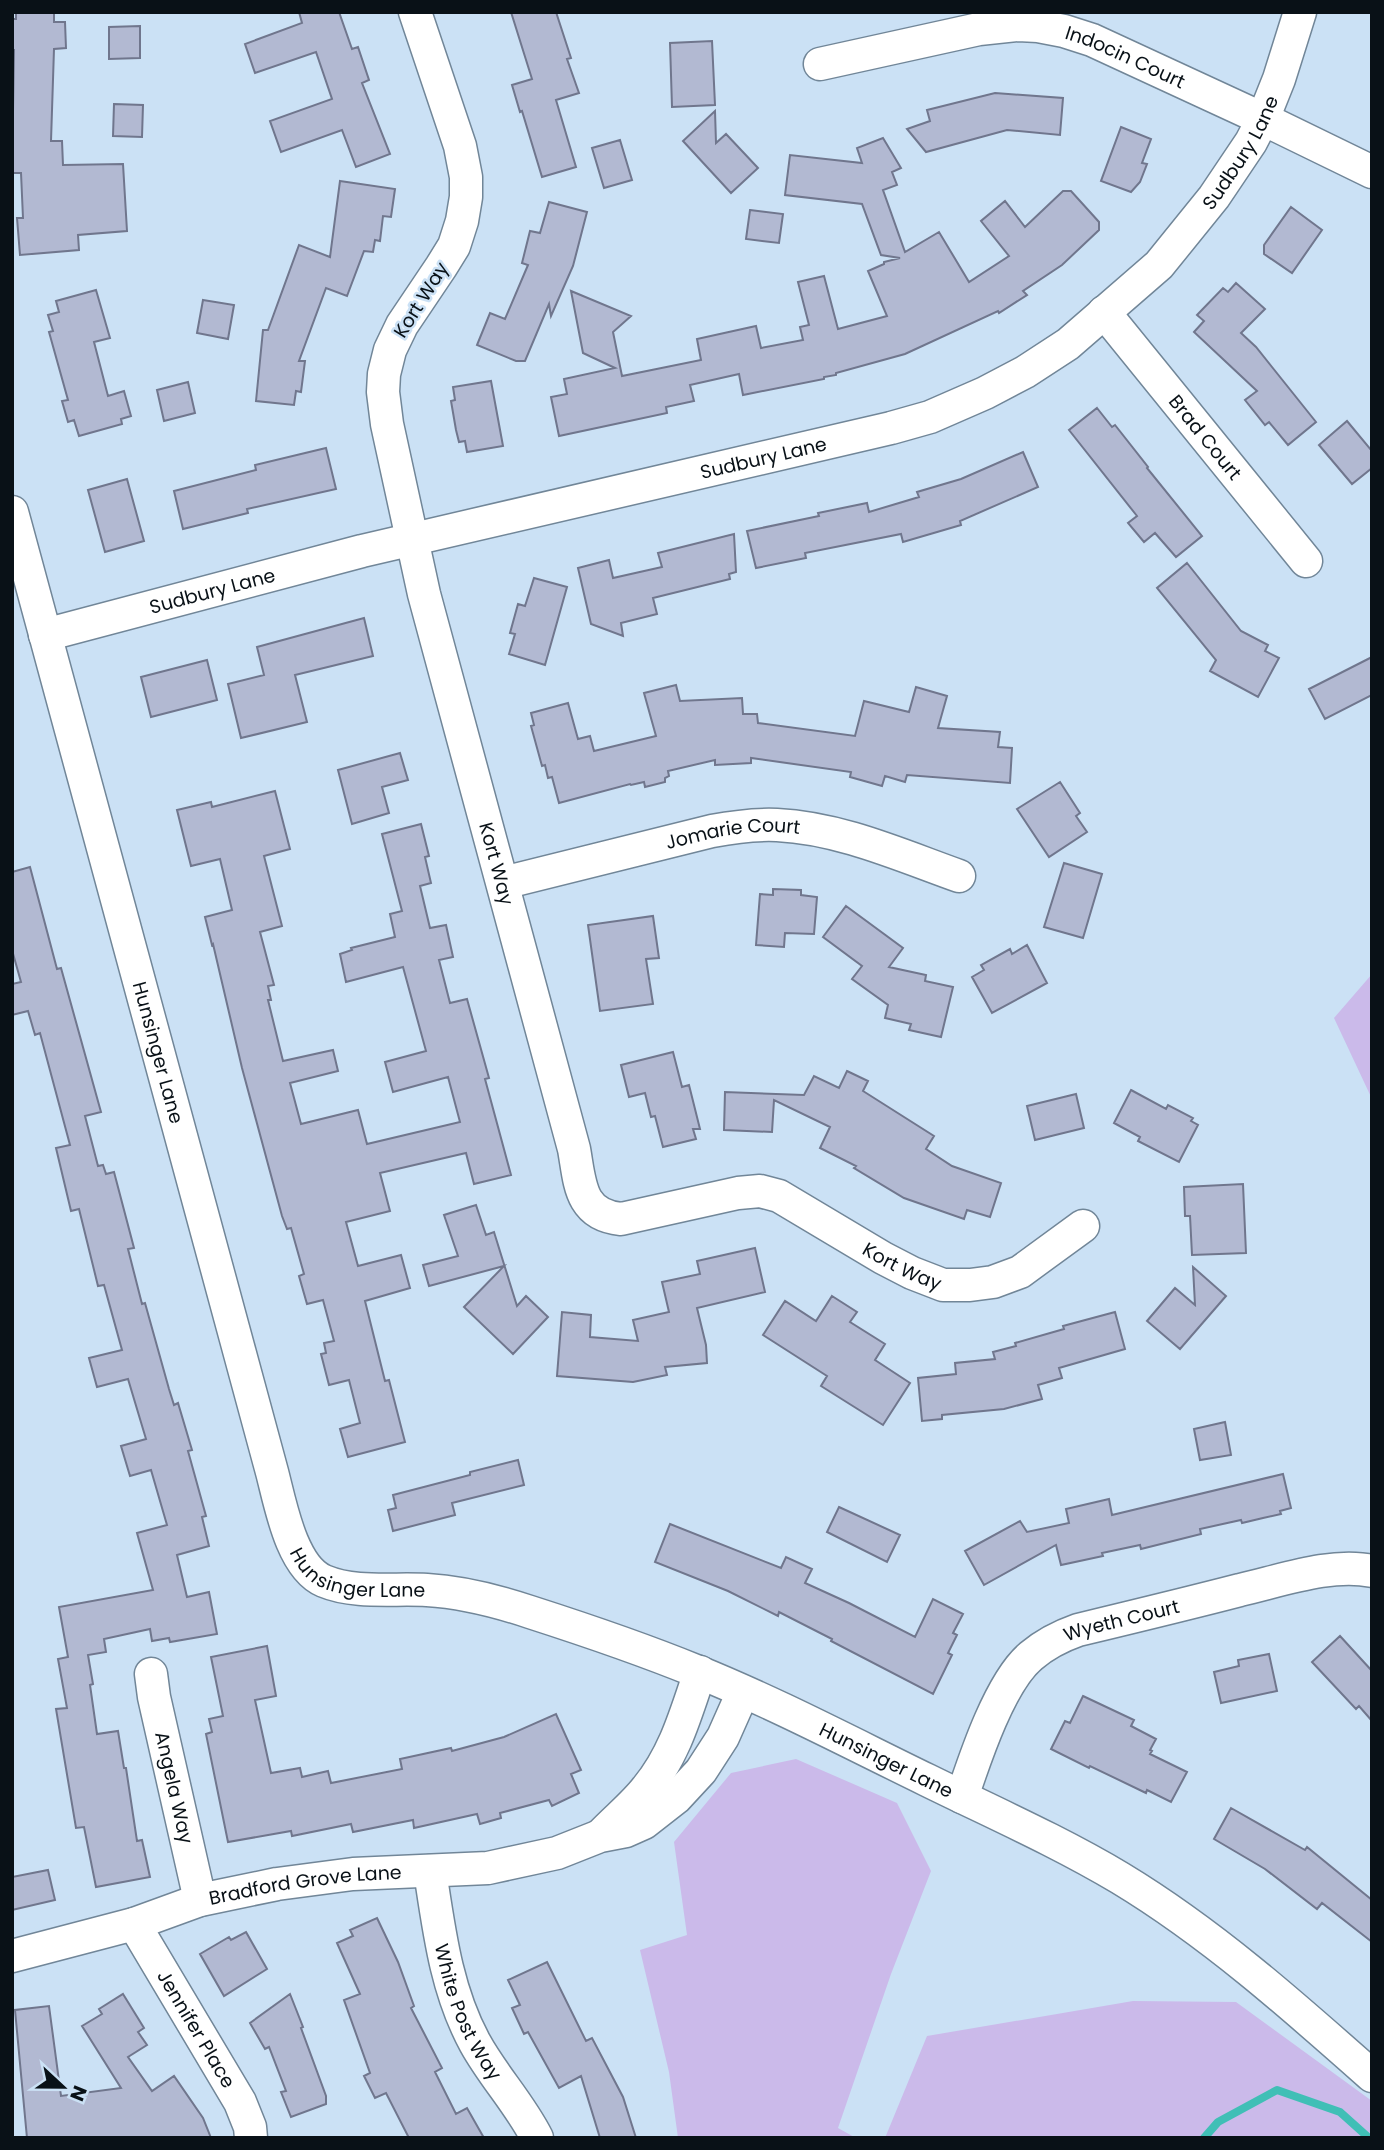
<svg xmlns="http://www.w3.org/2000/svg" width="1384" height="2150" font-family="Poppins,sans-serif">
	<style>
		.green { fill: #cbbaea }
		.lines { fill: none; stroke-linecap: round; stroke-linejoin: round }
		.stream { stroke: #40bfb6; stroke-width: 8 }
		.building { fill: #b2b9d2; stroke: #70768d; stroke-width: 2 }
		.minor-casing { stroke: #718698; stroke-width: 35 }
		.minor { stroke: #fff; stroke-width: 32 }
		.labels { text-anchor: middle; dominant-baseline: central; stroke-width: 5; stroke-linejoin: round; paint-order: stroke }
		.street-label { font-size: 19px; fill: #091117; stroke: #cbe1f5 }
	</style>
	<rect width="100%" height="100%" fill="#cbe1f5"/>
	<path class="green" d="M1372,974V1099L1334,1018Z
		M796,1759L897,1803L931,1871L891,1974L838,2128L856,2138H678L669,2072L640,1950L687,1935L674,1842L731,1773Z
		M1133,2001L1236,2002L1372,2101V2138H885L927,2036Z"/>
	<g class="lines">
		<path class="stream" d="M1204,2138L1218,2122L1277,2090L1340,2112L1369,2138"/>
	</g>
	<path class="building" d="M16,12H54V22H65L66,48L54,49L51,141H62L63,165L123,164L127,231L78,235L79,250L20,255L17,218H23L21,173H12L14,50H12V19H16Z
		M299,12H339L352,49L358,47L369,80L362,83L390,154L356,167L342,130L281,152L270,121L332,99L316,52L255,73L245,44L302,23Z
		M511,12H556L571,58L567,59L579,93L556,100L576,167L542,177L522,111L520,112L512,85L532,79Z
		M140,26V58L109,59V27Z
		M712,41L715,105L672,107L670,43Z
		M995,93L1063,98L1060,135L1007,130L926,152L907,129L930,121L927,110Z
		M114,104L143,105L142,137L113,136Z
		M715,111L716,143L726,134L758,168L731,193L683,141Z
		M1121,127L1151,139L1142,163L1147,164L1140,182L1131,192L1101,181Z
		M883,138L901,168L892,172L897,185L883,190L905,252L939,232L969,282L1009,256L981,221L1005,201L1025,227L1063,191H1071L1099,222V230L1062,265L1023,291L1027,295L999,313L998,311L905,354L836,373V375L824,377V379L743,395L739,374L690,385L694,401L666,407L667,413L559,436L551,397L567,394L564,379L615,368L583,353L571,291L631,316L613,332L622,376L701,360L697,339L756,326L761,348L803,340L800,327L809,325L798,282L824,276L838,329L887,316L868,271L884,264V262L900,258L881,255L862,204L785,195L790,155L862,163L857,148Z
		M620,140L632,180L604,188L592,148Z
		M340,181L395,189L391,217L383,216L380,241L375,240L373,252L364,251L347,296L326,288L299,361H305L301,392L296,391L294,405L256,401L263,330H268L299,245L330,257Z
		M549,202L587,212L573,266L551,316L549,304L525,361H516L477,345L490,313L505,319L528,265L522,263L530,231L540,233Z
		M1291,207L1322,230L1292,273L1264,254V245Z
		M750,210L783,214L779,243L746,239Z
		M1236,283L1265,309L1241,333L1256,347L1316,422L1288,445L1269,422L1265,425L1245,400L1257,391L1194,332L1204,321L1197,315L1223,288L1228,292Z
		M96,290L110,338L94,342L108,396L124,391L131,416L121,419L122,424L79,436L74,420L68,422L62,401L68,400L49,332L53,331L48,315L59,312L56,301Z
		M203,300L234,305L228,339L197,333Z
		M491,381L503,446L467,452L465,441L459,442L456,430L451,401L455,400L453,387Z
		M188,382L195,413L164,421L157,390Z
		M1097,408L1112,427L1115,425L1148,467L1147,468L1202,536L1176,557L1155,533L1144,542L1128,523L1137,516L1069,430Z
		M1347,421L1372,451V468L1352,484L1319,445Z
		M326,448L336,489L247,509L248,513L183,529L174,491L256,470L255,465Z
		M1023,452L1038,487L960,521L961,525L903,542L901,534L805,553L806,558L756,568L747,531L819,516L818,513L867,503L869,512L919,497L917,492L961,479Z
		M127,479L144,541L105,552L88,490Z
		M734,534L736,572L729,574L730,579L653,598L657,614L621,623L623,636L591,624L578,568L609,560L613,578L662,567L658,553Z
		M1187,563L1241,631L1268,645L1265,651L1279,658L1258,697L1210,671L1216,660L1157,588Z
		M534,578L567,587L545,665L509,654L515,634L510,633L518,604L525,606Z
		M364,618L373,656L295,675L307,722L241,738L228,684L264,675L257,647Z
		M1372,657V695L1325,719L1309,689Z
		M207,660L217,700L151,717L141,677Z
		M676,685L680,701L742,698L743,714H757L758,723L855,736L864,701L909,712L916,687L947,696L938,728L1000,732L998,747L1012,748L1010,783L907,775L905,782L885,776L882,786L850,777L851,772L751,758V763L715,765V760L668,771L669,776L665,778V782L645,787L644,782L631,785L630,784L559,803L552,777L548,778L545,765L542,766L531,726L534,725L531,713L568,703L578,739L590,736L594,751L656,736L644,693Z
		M400,753L408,780L382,787L389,813L352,824L338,770Z
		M1060,782L1080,813L1076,816L1087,832L1049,857L1017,809Z
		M275,791L290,849L264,856L282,926L260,932L274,985L268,986L271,1000H268L283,1061L333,1050L338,1071L290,1083L301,1124L358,1110L367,1144L460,1122L448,1077L393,1092L385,1062L426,1051L403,967L346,982L340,954L352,950L351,948L395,937L390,914L402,911L382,834L421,824L429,856L425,857L431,883L420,886L430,928L446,925L453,957L439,960L450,1003L467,999L489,1078L485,1079L511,1175L474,1184L466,1153L380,1173L390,1211L346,1222L358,1266L401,1255L410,1288L365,1301L385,1381L389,1380L405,1442L348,1457L340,1429L360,1423L349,1380L329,1385L321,1354L326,1353L324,1343L334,1341L323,1300L307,1304L299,1276L304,1274L291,1228L287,1229L282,1216L242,1068L213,944L212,945L205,917L232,910L220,859L191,866L177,810L211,802L212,807Z
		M1064,863L1102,874L1083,938L1044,927Z
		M30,867L57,969L61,968L101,1112L85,1116L98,1166L103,1165L106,1174L114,1172L134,1248L128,1249L142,1304L145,1303L169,1389L174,1405L178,1403L192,1450L188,1451L206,1516L202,1517L209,1546L177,1555L187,1597L209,1592L217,1634L170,1642L169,1638L152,1641L150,1629L104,1639L106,1652L88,1655L93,1684L90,1685L97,1734L118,1731L124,1768H126L137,1841L142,1840L150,1877L96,1887L84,1827L76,1828L56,1709L67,1708L58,1659L68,1657L59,1607L153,1590L137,1533L167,1525L151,1470L130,1476L121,1446L146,1439L128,1379L97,1387L89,1358L122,1350L104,1285L98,1286L79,1209L71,1211L56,1148L70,1145L40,1033L35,1035L28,1011L12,1015V984L21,982L12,950V872Z
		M773,889L801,890V895L817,897L814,934L785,933L784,947L756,945L760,894L773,895Z
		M846,906L903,948L889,967L926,975L925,981L953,987L941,1037L909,1030L911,1024L885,1018L888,1005L852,979L862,966L823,937Z
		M653,916L659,958L646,959L653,1004L600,1011L588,925Z
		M1027,945L1047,983L992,1013L972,977L984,970L981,965L1010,949L1012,954Z
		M673,1052L682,1087L689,1085L700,1129H693L696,1139L663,1147L655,1116L651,1117L645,1093L629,1097L621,1065Z
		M847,1071L868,1081L863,1091L934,1136L926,1149L952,1166L1001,1183L990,1217L967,1210L964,1219L904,1198L854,1168L856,1166L820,1148L830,1127L774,1100L772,1132L724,1130L725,1092L804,1095L814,1076L839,1088Z
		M1131,1090L1166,1109L1168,1105L1193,1118L1191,1121L1198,1125L1179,1162L1138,1141L1140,1137L1114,1123Z
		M1076,1094L1084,1128L1035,1140L1027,1106Z
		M1243,1184L1246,1253L1192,1255L1190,1216H1185L1184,1187Z
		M476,1205L486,1235L494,1232L517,1306L526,1296L548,1317L513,1354L464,1307L504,1266L429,1286L423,1265L458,1256L444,1215Z
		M755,1248L765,1292L697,1308L706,1345L707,1363L665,1367L667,1375L633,1382L557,1376L562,1312L591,1315L590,1337L638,1341L633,1320L669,1312L662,1282L700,1274L697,1261Z
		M1193,1267L1226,1296L1180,1349L1147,1321L1175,1288L1195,1305Z
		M832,1296L857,1312L850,1322L885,1344L875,1360L910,1383L883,1425L821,1386L827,1376L763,1335L785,1301L816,1321Z
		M1115,1312L1125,1349L1059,1368L1062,1378L1038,1385L1042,1399L1004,1409L942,1415V1419L922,1421L918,1378L956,1374L955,1363L995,1359L993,1352L1016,1346L1015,1343L1064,1329L1063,1326Z
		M1225,1422L1231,1455L1200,1460L1194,1429Z
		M518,1460L524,1485L452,1503L455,1515L393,1531L388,1510L396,1508L393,1495L470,1475V1472Z
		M1283,1474L1291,1508L1280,1511L1281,1514L1263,1518L1242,1523L1241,1520L1200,1529L1201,1534L1141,1549L1140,1545L1102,1553L1103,1556L1061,1565L1056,1545L984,1585L965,1551L1020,1521L1027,1532L1069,1523L1066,1509L1109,1499L1112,1515Z
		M839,1507L900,1535L887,1562L827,1532Z
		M670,1524L781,1568L786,1557L812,1569L805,1583L849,1603L915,1637L933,1599L963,1614L953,1633L957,1635L948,1653L952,1655L933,1694L831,1641L832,1639L779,1612L778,1616L728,1591L655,1562Z
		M1340,1636L1372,1671V1721L1359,1706L1356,1709L1312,1662Z
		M267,1646L276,1696L255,1700L271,1773L300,1768L302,1777L328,1771L331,1783L402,1769L400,1759L451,1748L452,1751L504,1737L556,1714L581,1770L571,1774L579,1793L552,1806L549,1800L500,1813L501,1818L480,1824L477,1814L414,1828L413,1820L353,1832L351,1824L292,1836L291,1831L228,1842L206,1734L212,1732L209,1719L223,1716L211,1657Z
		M1269,1654L1277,1691L1221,1703L1214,1672L1239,1666L1238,1660Z
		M1083,1696L1134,1720L1131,1726L1156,1739L1150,1750L1152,1751L1150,1754L1187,1772L1171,1802L1147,1790L1146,1793L1090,1766L1089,1768L1051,1749L1065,1721L1070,1723Z
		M1231,1808L1305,1850L1307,1847L1372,1900V1942L1322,1903L1317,1909L1265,1869L1214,1839Z
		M48,1870L55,1900L12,1910V1877Z
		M377,1918L398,1962L414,2006L411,2008L442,2068L435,2072L456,2114L467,2108L484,2138H409L386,2093L375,2098L364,2076L370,2073L344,2000L360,1994L337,1943L353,1936L350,1930Z
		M246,1932L267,1969L224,1996L200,1954L229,1937L231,1940Z
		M547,1962L586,2041L592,2038L623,2097L636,2138H600L581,2076L559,2088L528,2032L524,2034L512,2008L520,2005L508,1980Z
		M123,1994L144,2028L138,2032L147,2045L128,2057L152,2091L174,2076L203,2118L211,2138H27L15,2010L49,2006L61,2096L121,2088L82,2026L102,2014L99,2009Z
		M290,1994L303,2027L301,2028L326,2096V2104L291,2117L281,2092L286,2091L269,2047L265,2049L250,2023Z"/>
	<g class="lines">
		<g class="minor-casing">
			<g id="minor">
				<path id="s1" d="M415,12L460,146L466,177V197L462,221L454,246L441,267L402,325L390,350L384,374L383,392L387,424L424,594L574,1149C580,1182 579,1215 621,1219L738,1193L760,1191L779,1196L883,1258L912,1273L943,1285H970L993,1282L1020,1272L1083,1226"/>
				<path id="s2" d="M820,64L979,29L1018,25L1038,26L1064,31L1092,40L1263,119L1372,172"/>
				<path id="s3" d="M1104,312L1306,561"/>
				<path id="s4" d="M12,512L272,1472C280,1502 291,1567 324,1581C355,1594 394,1588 427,1590C462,1592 497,1601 530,1612C586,1630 642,1649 696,1671C775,1703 851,1743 927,1780C992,1812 1058,1841 1120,1878C1211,1933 1292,2005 1372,2076"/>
				<path id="s5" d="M45,635L362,551L891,428L930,417L985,393L1025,372L1068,344L1159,265L1214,197L1251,142L1263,119L1279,79L1300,12"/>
				<path id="s6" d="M503,883L712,831C733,827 755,824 777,825C840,828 900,855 959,876"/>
				<path id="s7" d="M151,1674L154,1697L200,1900"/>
				<path id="s8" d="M962,1797C975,1758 1000,1682 1031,1656C1045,1644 1061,1636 1078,1630C1132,1617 1186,1604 1240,1590C1280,1581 1332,1562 1372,1571"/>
				<path d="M601,1835C616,1819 634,1805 647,1788C675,1754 686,1713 700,1672"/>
				<path id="s9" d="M430,1871C439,1930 446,1990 475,2043C493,2076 520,2104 537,2138"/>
				<path id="s10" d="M134,1924L240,2102L250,2127L251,2138"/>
				<path id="s11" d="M12,1956L134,1924L200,1900L277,1884L353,1874L488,1868L557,1853L600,1836L626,1831L644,1823L676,1798L701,1771L723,1737L743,1692"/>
			</g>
		</g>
		<use href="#minor" class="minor"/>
	</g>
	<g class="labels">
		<g class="street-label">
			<text stroke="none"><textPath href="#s2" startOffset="315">Indocin Court</textPath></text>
			<text stroke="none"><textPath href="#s5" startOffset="1328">Sudbury Lane</textPath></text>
			<text transform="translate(421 300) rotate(-58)">Kort Way</text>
			<text stroke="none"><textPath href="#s3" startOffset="161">Brad Court</textPath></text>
			<text stroke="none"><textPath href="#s5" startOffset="740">Sudbury Lane</textPath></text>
			<text stroke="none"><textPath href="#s5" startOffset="173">Sudbury Lane</textPath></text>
			<text stroke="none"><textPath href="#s6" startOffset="236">Jomarie Court</textPath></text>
			<text stroke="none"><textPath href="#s1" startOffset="894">Kort Way</textPath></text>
			<text stroke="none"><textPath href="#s4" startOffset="560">Hunsinger Lane</textPath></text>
			<text stroke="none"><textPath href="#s1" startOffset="1587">Kort Way</textPath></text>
			<text stroke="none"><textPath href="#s4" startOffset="1148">Hunsinger Lane</textPath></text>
			<text stroke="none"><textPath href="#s8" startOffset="257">Wyeth Court</textPath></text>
			<text stroke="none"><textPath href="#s4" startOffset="1715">Hunsinger Lane</textPath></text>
			<text stroke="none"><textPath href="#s7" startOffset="116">Angela Way</textPath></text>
			<text stroke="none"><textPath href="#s11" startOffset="303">Bradford Grove Lane</textPath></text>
			<text stroke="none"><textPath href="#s9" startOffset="147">White Post Way</textPath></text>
			<text stroke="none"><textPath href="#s10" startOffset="122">Jennifer Place</textPath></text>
		</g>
	</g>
	<rect width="1384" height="2150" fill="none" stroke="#091117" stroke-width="28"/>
	<g transform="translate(63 2087) rotate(112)" stroke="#cbe1f5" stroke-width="5" paint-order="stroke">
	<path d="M0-5L12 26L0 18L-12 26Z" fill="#091117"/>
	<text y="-10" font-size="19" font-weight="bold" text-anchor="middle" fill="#091117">N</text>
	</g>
</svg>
